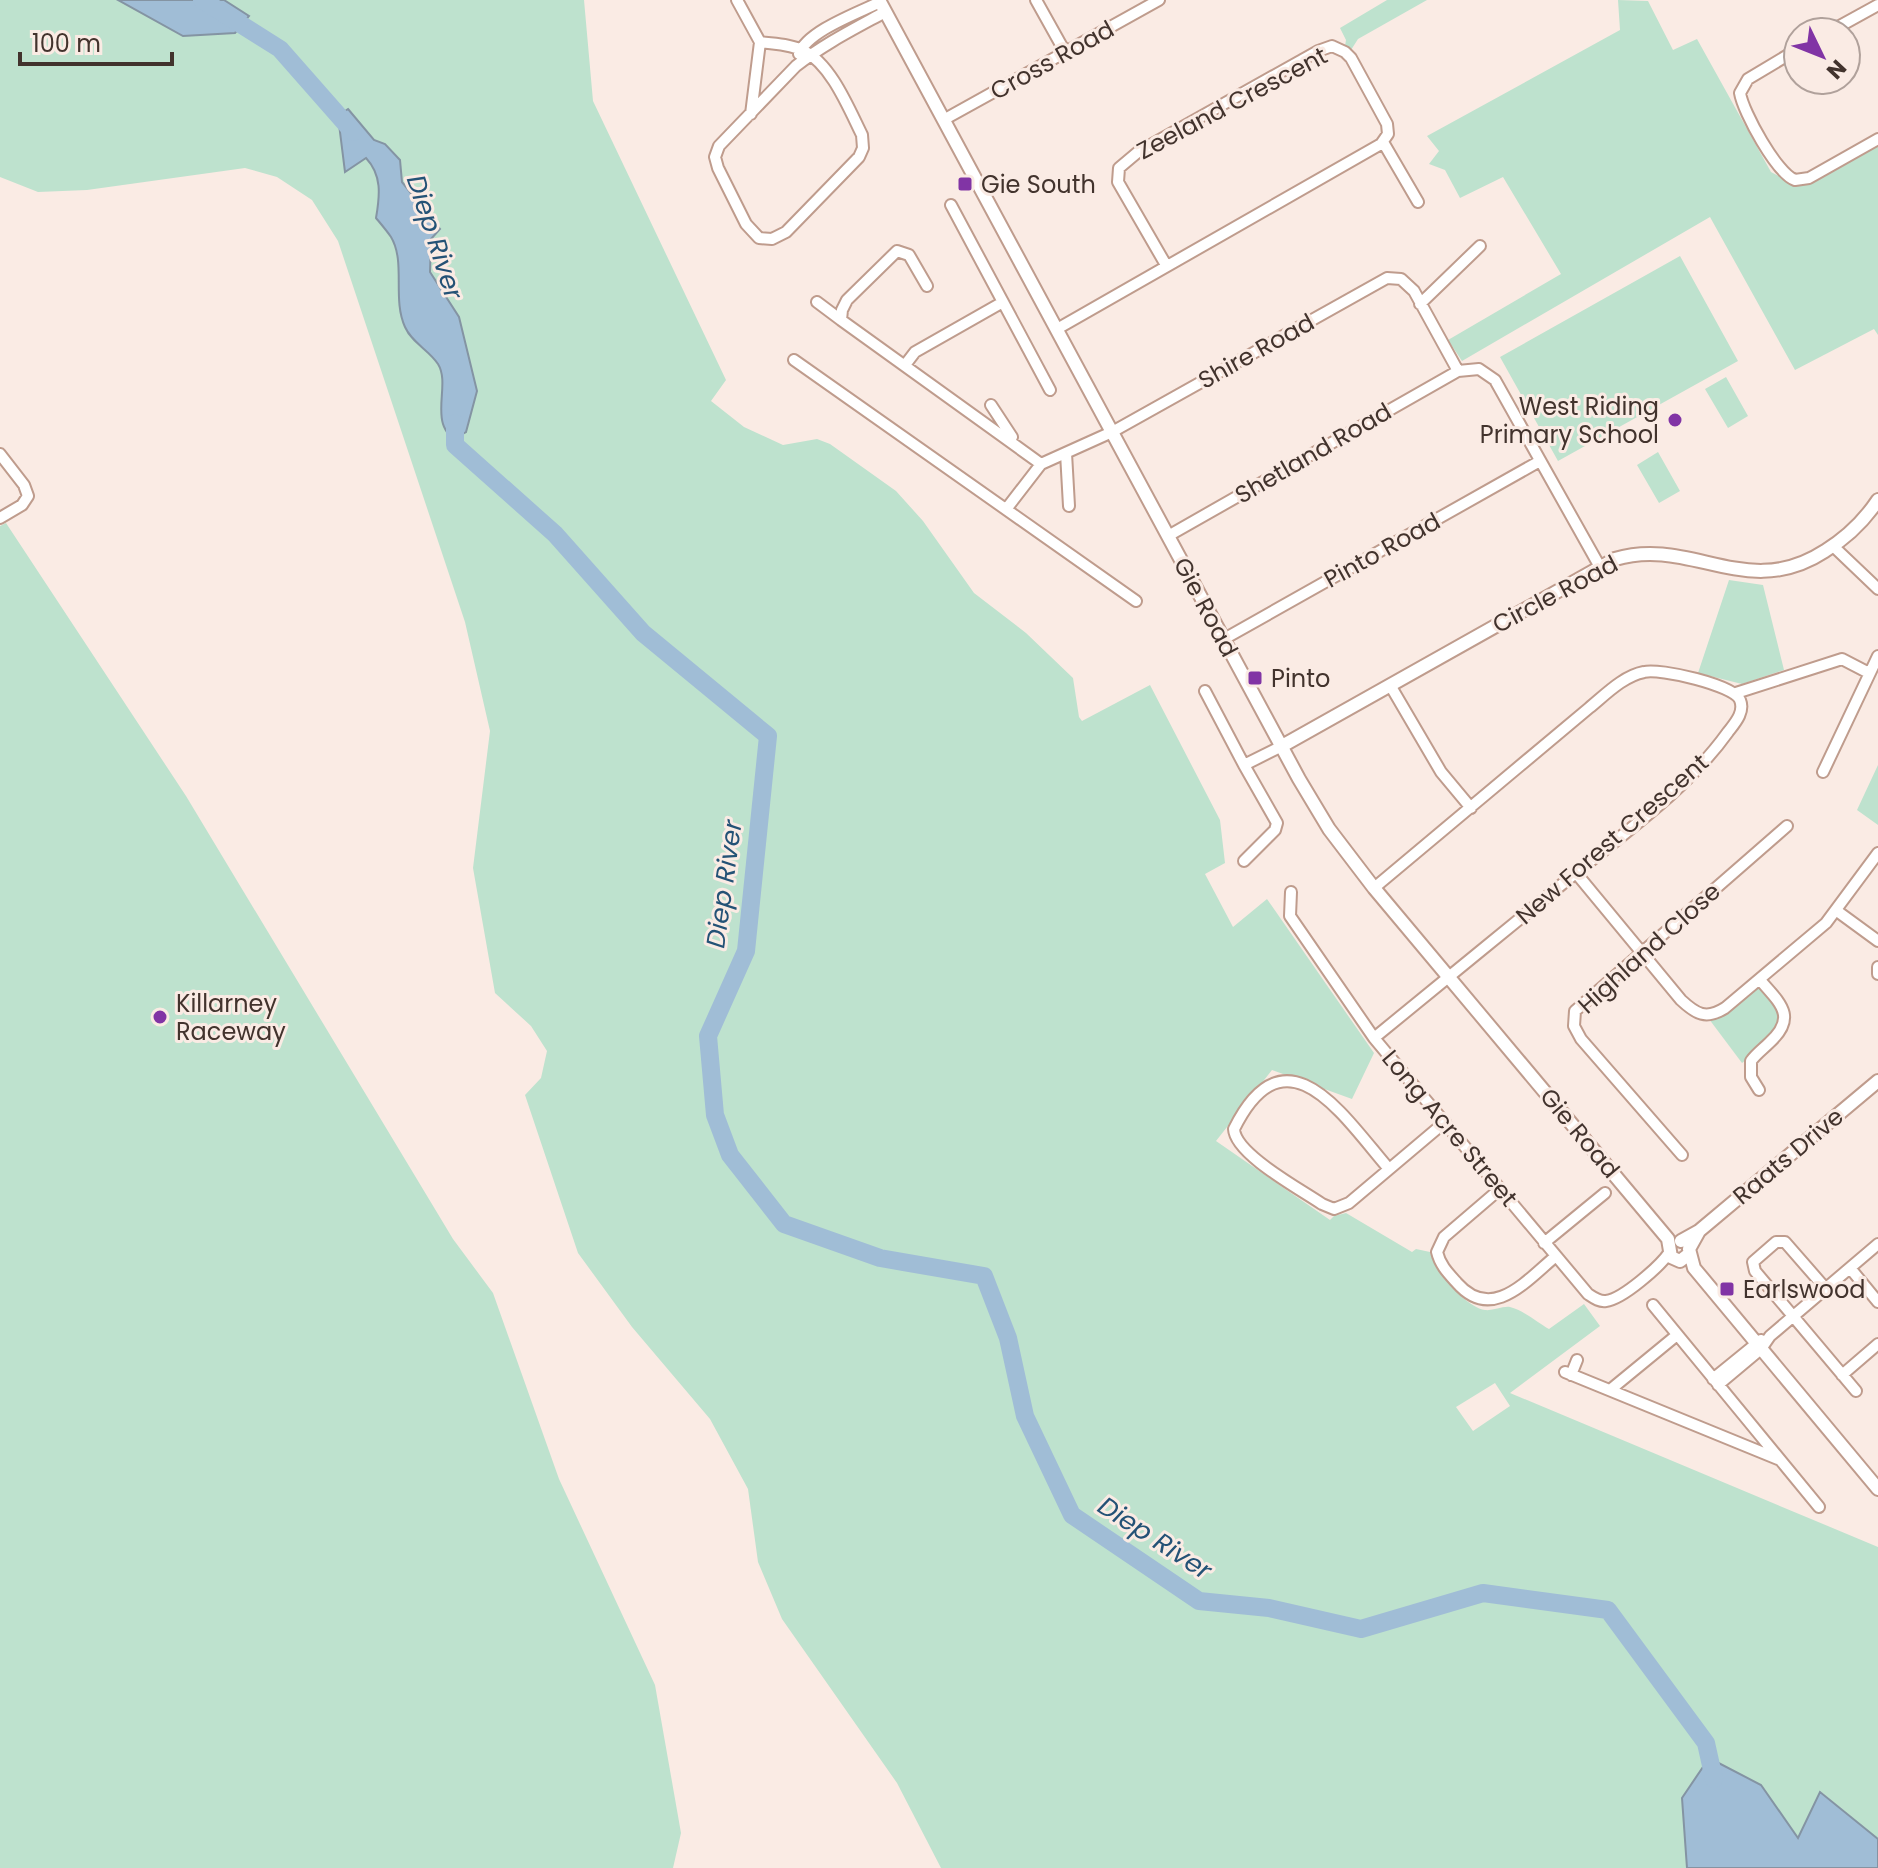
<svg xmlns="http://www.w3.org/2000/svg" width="1878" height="1868" font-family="Poppins,sans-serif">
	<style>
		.green { fill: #bee2ce; fill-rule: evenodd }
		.water { fill: #a0bdd6; stroke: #8494a3; stroke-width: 2 }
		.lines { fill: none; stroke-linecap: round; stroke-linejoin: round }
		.river { stroke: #a0bdd6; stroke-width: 18 }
		.minor-casing { stroke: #bf9c8d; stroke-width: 14 }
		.tertiary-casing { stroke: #bf9c8d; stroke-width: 16 }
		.minor { stroke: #fff; stroke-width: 10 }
		.tertiary { stroke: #fff; stroke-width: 12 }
		.poi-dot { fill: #8134a5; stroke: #faebe4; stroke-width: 3 }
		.labels { text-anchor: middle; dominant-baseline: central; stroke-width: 6; stroke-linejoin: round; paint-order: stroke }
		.street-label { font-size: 24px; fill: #42332d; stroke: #faebe4 }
		.poi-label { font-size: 24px; fill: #42332d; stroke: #faebe4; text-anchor: start }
		.water-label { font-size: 26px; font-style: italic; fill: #245276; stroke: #faebe4 }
	</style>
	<rect width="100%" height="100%" fill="#faebe4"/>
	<path class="green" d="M0,0H584L593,101L726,380L711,401L744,427L783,445L817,439L830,444L896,491L923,521L974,593L1026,633L1073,678L1079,717L1082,721L1150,685L1220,820L1225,863L1205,874L1233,927L1267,899L1374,1053L1352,1099L1272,1070L1216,1141L1330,1220L1334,1216L1346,1213L1412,1252L1416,1249L1430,1252C1434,1270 1465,1307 1485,1310C1493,1311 1502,1306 1510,1307C1523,1310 1538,1323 1549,1329L1584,1304L1600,1326L1510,1393L1878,1547V1839L1821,1792L1798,1839L1761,1785L1682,1798L1687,1868H941L897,1783L782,1619L758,1562L748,1489L710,1419L632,1327L578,1253L525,1095L541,1078L547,1051L531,1026L495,993L473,868L490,731L465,622L338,241L312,200L277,177L245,168L87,190L38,192L0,177ZM1495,1383L1510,1406L1473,1431L1456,1407Z
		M1387,0H1427L1358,39L1351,50L1345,46L1346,40L1340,28Z
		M1618,0L1648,1L1673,50L1697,39L1771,172L1794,184H1809L1878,144V335L1874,329L1795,370L1710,217L1462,361L1448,340L1561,274L1503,177L1460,198L1445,170L1429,164L1439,151L1427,136L1620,30Z
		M1680,256L1738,361L1558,461L1500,357Z
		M1726,377L1748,416L1728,428L1705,389Z
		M1658,452L1680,491L1659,503L1637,465Z
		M6,523L186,796L453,1239L493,1293L559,1479L655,1685L681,1833L673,1868H0V526Z
		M1729,580L1763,585L1784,670L1742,684L1698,673Z
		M1878,765V825L1857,810Z
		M1759,981L1780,1008L1779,1034L1742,1063L1709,1019L1726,1009Z"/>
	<path class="water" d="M118,0H224L249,16L235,33L183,36Z
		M348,109L374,140L385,144L400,160L402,182L440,229L431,239L430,272L459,317L477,391L466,432L459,436L455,445C451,438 445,431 443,424C437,406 448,380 438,364C429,350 412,343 405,327C392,299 406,262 391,237C387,231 381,224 376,218C380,195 382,175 366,158L345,172L338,116Z
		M1709,1758L1761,1785L1798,1838L1820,1792L1878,1839V1868H1687L1682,1798Z"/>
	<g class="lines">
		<path class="river" d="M202,0L280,49L353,132
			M455,423V445L555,534L643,633L768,736L746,951L708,1036L715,1115L730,1155L784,1224L880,1258L984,1276L1008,1338L1025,1416L1072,1515L1199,1601L1269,1608L1361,1629L1483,1593L1608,1610L1706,1743L1714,1779"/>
		<g class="minor-casing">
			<path id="minor" d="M737,0L760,42L751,114
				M1036,0L1065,52
				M1829,32L1878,5
				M760,42C773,44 791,44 804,51C831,64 849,109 862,135L863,148L859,157L786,232L772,239L759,238L746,224L718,168L715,157L719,146L796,66C824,44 854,29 885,12
				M1798,49L1748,79L1740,93C1743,112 1777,174 1795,180L1809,178L1878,139
				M799,54C807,31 858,13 880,2
				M945,119L1159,0
				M1383,142L1418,202
				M951,205L1050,390
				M927,286L909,255L897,251L847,300L842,310L841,320L1041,464
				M817,302L841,320
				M1420,304L1480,246
				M1057,329L1381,144L1388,134L1387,124L1351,58L1345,52L1332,46L1318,51L1138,152L1119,168L1118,182L1166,265
				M794,360L1136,601
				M905,365L915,352L1003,302
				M991,405L1012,437
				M1066,453L1069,506
				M0,454L24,485L28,496L22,505L0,518
				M1007,508L1041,464L1112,432L1387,278L1401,279L1414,291L1458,371
				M1168,536L1458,371L1479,369L1495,380L1600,567
				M1833,546L1878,589
				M1224,639L1540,461
				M1390,685L1441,772L1471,808
				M1205,691L1244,765
				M1736,693L1842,659L1869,673
				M1823,772L1878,656
				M1244,861L1275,830L1277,823L1244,765L1282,746
				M1576,873L1681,1000C1696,1014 1706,1020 1725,1008L1826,923L1878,853
				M1374,888L1589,708C1605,695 1623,676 1644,672C1660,668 1734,685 1740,700C1745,712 1735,723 1728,732C1688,788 1629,829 1577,872C1509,927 1442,983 1374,1038
				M1291,892L1290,916L1374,1038L1588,1294C1594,1298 1599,1302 1606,1301C1623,1299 1660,1266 1669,1253
				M1837,911L1878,941
				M1878,967V974
				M1759,1090L1751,1077V1061C1756,1054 1763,1049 1769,1043C1798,1017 1780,1003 1760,980
				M1682,1155L1581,1039L1574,1026L1575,1011L1787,826
				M1389,1169C1344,1117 1286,1024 1234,1129C1235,1154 1300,1189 1322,1204L1334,1209L1349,1203L1445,1122
				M1500,1189L1444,1237L1437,1252C1440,1265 1448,1273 1457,1283C1492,1323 1527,1280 1556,1256
				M1544,1243L1605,1193
				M1850,1268L1878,1302
				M1826,1289L1785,1242H1776L1753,1262L1755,1271L1856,1391
				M1653,1305L1819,1507
				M1565,1372L1778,1459
				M1571,1375L1577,1360
				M1842,1375L1878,1344
				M1713,1379L1761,1340
				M1718,1385L1761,1349L1770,1336L1878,1244
				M1610,1390L1677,1335"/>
		</g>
		<g class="tertiary-casing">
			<path id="tertiary" d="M879,0L1299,779L1329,829L1374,888L1668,1239L1671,1257L1680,1261L1689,1254
				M1282,746L1615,559C1691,536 1747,602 1825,551C1846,538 1864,521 1878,500
				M1699,1231L1689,1249L1694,1268L1878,1489
				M1681,1241L1699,1231L1878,1081"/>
		</g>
		<use href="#minor" class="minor"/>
		<use href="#tertiary" class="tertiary"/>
	</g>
	<g class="poi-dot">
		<rect x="957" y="176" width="16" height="16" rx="4"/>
		<circle cx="1675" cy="420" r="8"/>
		<rect x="1247" y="670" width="16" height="16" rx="4"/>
		<circle cx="160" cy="1017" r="8"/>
		<rect x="1719" y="1281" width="16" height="16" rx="4"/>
	</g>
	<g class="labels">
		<g class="street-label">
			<text transform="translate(1052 60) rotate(-29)">Cross Road</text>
			<text transform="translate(1232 103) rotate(-28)">Zeeland Crescent</text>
			<text transform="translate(1256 351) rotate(-29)">Shire Road</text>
			<text transform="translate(1313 453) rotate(-30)">Shetland Road</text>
			<text transform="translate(1382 550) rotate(-29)">Pinto Road</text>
			<text transform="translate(1555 594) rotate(-28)">Circle Road</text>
			<text transform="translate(1206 607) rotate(62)">Gie Road</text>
			<text transform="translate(1612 839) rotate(-41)">New Forest Crescent</text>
			<text transform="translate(1649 948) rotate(-42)">Highland Close</text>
			<text transform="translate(1450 1128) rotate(50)">Long Acre Street</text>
			<text transform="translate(1580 1133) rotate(50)">Gie Road</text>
			<text transform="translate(1788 1156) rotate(-40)">Raats Drive</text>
		</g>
		<g class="poi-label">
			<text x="981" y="184">Gie South</text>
			<text x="1659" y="406" text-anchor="end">West Riding<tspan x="1659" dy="28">Primary School</tspan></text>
			<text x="1271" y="678">Pinto</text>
			<text x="176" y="1003">Killarney<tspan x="176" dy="28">Raceway</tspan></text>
			<text x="1743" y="1289">Earlswood</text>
		</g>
		<g class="water-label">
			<text transform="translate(435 237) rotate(72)">Diep River</text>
			<text transform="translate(724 884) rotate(-82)">Diep River</text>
			<text transform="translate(1155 1538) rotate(33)">Diep River</text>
		</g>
	</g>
	<g transform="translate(1822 56) rotate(133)"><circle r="38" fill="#faebe4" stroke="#b0a19b" stroke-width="2"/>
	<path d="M0-6L14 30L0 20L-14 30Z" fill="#8134a5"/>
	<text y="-12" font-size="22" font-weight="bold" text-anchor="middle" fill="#42332d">N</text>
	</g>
	<path d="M20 52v12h152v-12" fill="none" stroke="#42332d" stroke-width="4"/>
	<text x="32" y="52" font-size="24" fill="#42332d" stroke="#faebe4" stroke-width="6" paint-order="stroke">100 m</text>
</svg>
